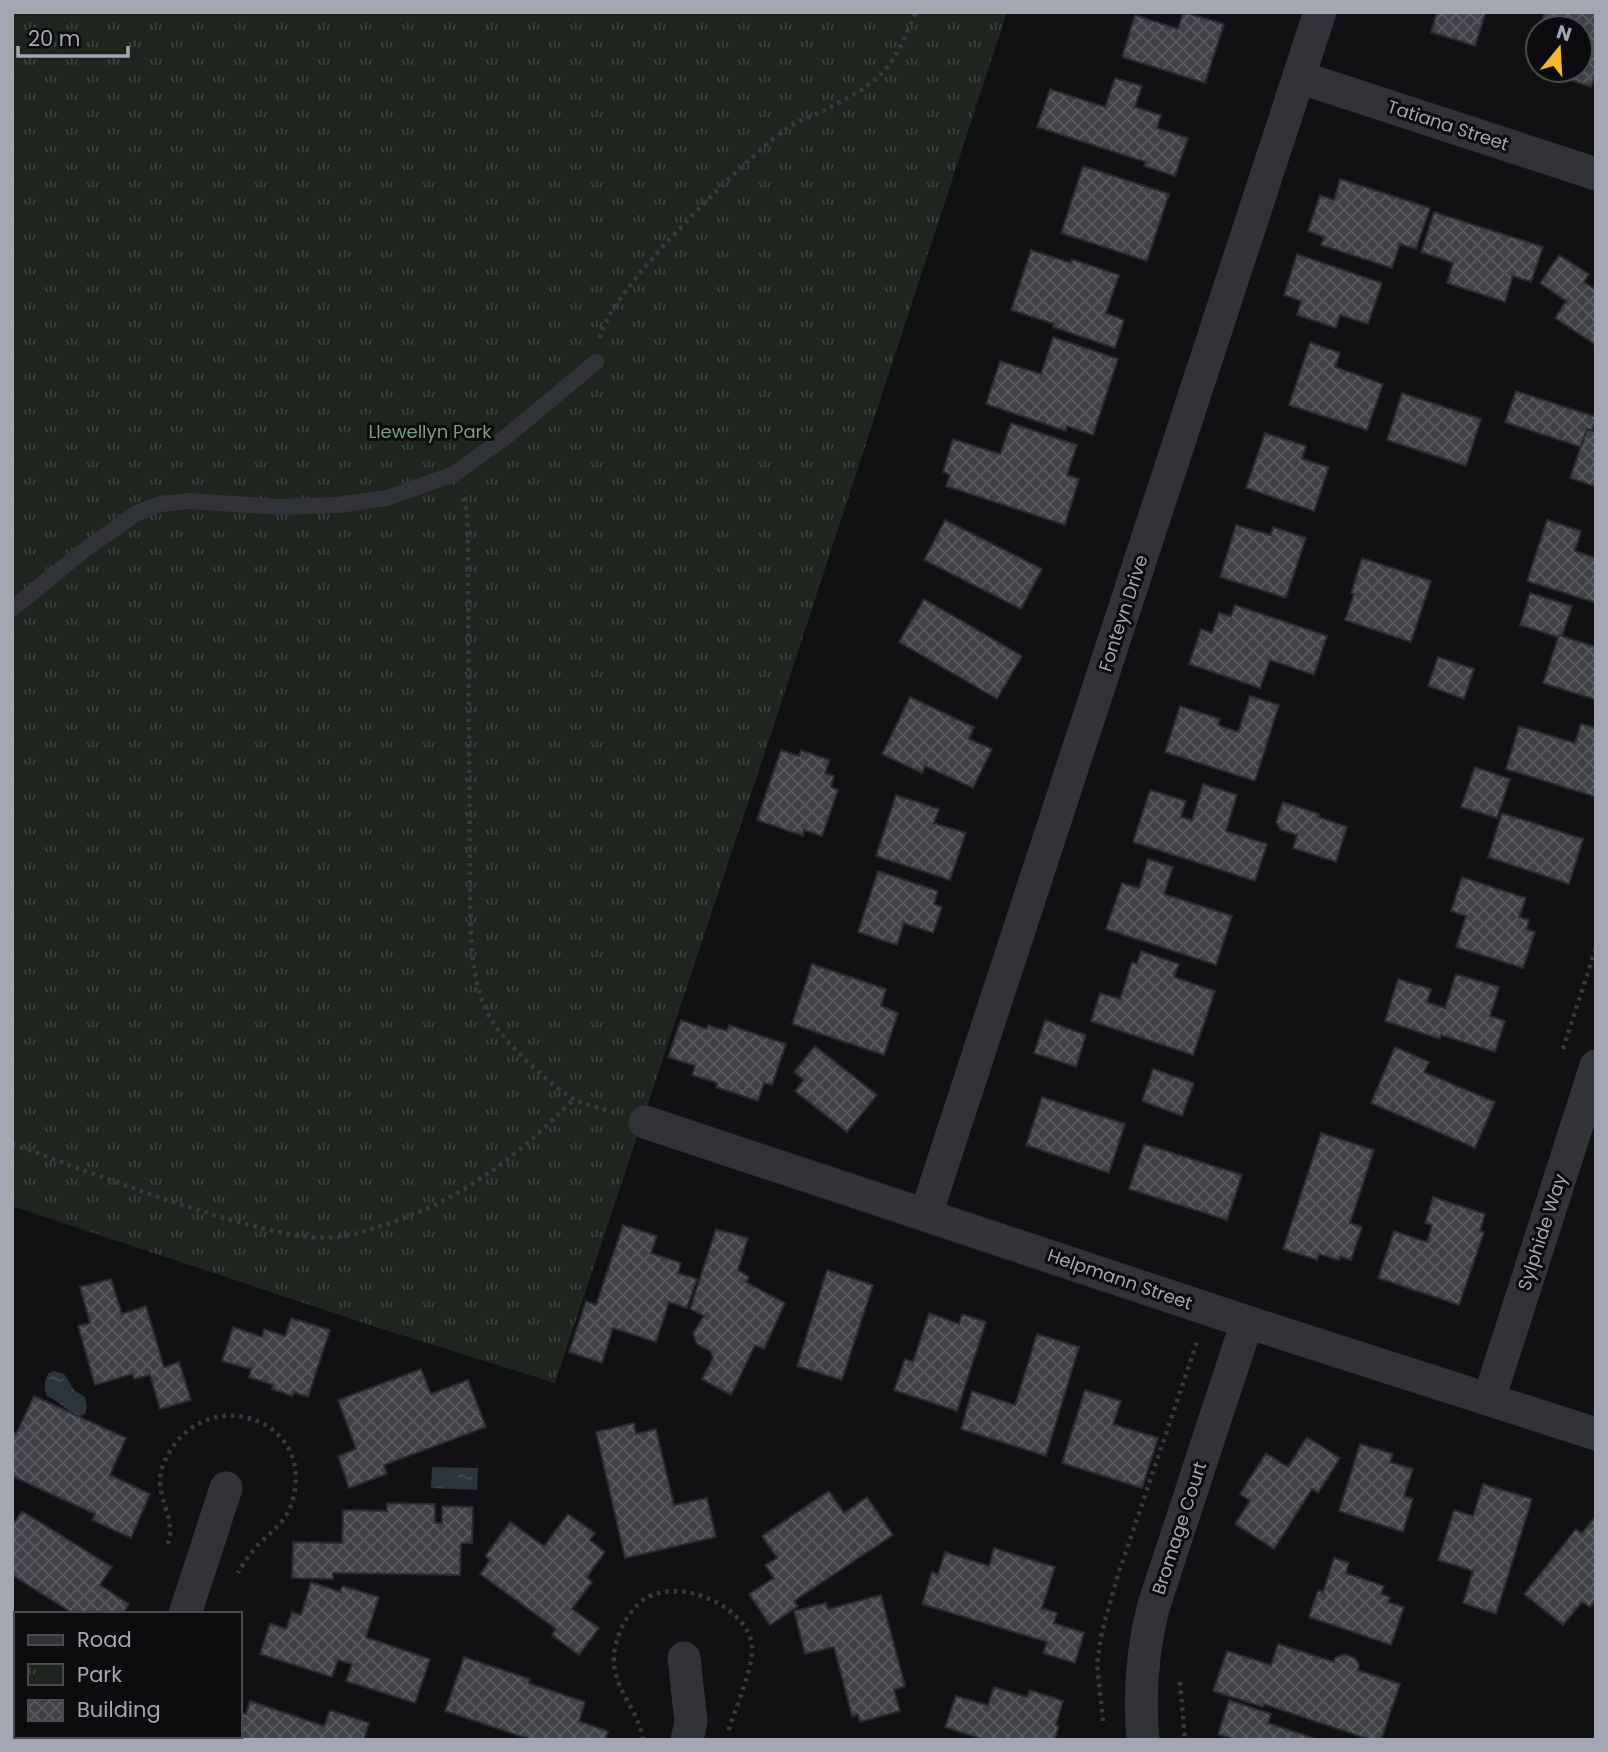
<svg xmlns="http://www.w3.org/2000/svg" width="1608" height="1752" font-family="Poppins,sans-serif">
	<style>
		.park { fill: url(#park-tufts) }
		.water { fill: url(#water-ripples) }
		.building { fill: url(#building-cross-hatch); stroke: #2b2b2f; stroke-width: 2 }
		.lines { fill: none; stroke-linecap: round; stroke-linejoin: round }
		.path { stroke: #383a3f; stroke-width: 4.5; stroke-dasharray: 3.5 5; stroke-linecap: butt }
		.lane { stroke: #323338; stroke-width: 16 }
		.street { stroke: #323338; stroke-width: 33 }
		.labels { text-anchor: middle; dominant-baseline: central; stroke-width: 6; stroke-linejoin: round; paint-order: stroke }
		.street-label { font-size: 18px; fill: #a3a7b3; stroke: #0c0c0e }
		.park-label { font-size: 18px; fill: #799f7e; stroke: #0c0c0e }
	</style>
	<defs>
		<pattern id="park-tufts" width="24" height="20" patternUnits="userSpaceOnUse" patternTransform="scale(1.75)"><rect width="24" height="20" fill="#1e251f"/><path d="M3 7l-1-3M5 7V3M7 7l1-3M15 17l-1-3M17 17v-4M19 17l1-3" fill="none" stroke="#3c423d"/></pattern>
		<pattern id="water-ripples" width="26" height="14" patternUnits="userSpaceOnUse" patternTransform="scale(1.75)"><rect width="26" height="14" fill="#2b333b"/><path d="M2 4q2-2 4 0t4 0M15 11q2-2 4 0t4 0" fill="none" stroke="#474e55"/></pattern>
		<pattern id="building-cross-hatch" width="8" height="8" patternUnits="userSpaceOnUse" patternTransform="scale(1.75)"><rect width="8" height="8" fill="#404146"/><path d="M0 0l8 8M0 8l8-8" fill="none" stroke="#585a5e"/></pattern>
	</defs>
	<rect width="100%" height="100%" fill="#111113"/>
	<path class="park" d="M12,12H1007L772,731L555,1383L379,1328L12,1206Z"/>
	<path class="water" d="M54,1371L64,1374L74,1390L85,1397L87,1406L85,1414L80,1416C68,1412 59,1401 47,1396C43,1388 44,1380 49,1373Z
		M432,1467L478,1468L477,1490L431,1488Z"/>
	<path class="building" d="M1183,12L1224,24L1205,83L1122,57L1135,15L1178,29Z
		M1437,12H1486L1475,46L1431,32Z
		M1545,12H1596V74L1591,87L1547,72L1548,70H1580V28H1540Z
		M1115,78L1142,86L1135,107L1161,115L1157,128L1188,138L1175,176L1144,166L1146,162L1037,127L1050,89L1105,107Z
		M1083,166L1169,194L1147,261L1061,233Z
		M1340,179L1430,208L1416,249L1400,244L1392,268L1321,245L1324,237L1308,231L1320,195L1334,200Z
		M1434,212L1543,247L1531,282L1513,276L1505,302L1447,283L1453,263L1421,252Z
		M1031,250L1071,263L1072,259L1119,275L1106,313L1124,320L1115,348L1053,327L1054,324L1011,310Z
		M1297,254L1382,283L1368,324L1340,315L1336,328L1297,315L1301,301L1284,295Z
		M1559,255L1589,274L1584,282L1596,290V345L1555,318L1566,301L1540,283Z
		M1053,337L1118,359L1093,435L1067,426L1066,431L986,404L1000,361L1041,374Z
		M1310,342L1340,353L1335,367L1383,384L1367,430L1289,405Z
		M1516,391L1596,417L1592,431L1587,429L1581,447L1505,422Z
		M1402,393L1481,419L1466,466L1387,440Z
		M1011,423L1077,445L1067,475L1079,479L1065,525L946,486L950,475L943,472L953,439L1000,454Z
		M1587,429L1596,432V487L1570,478Z
		M1265,433L1306,446L1302,459L1329,467L1314,511L1246,488Z
		M945,520L1042,569L1021,609L924,560Z
		M1547,520L1581,531L1575,551L1596,558V603L1527,581Z
		M1236,525L1271,535L1273,527L1306,538L1286,598L1220,577Z
		M1362,558L1431,581L1411,642L1345,620L1354,594L1351,593Z
		M1530,593L1572,606L1562,636L1559,635L1558,637L1520,625Z
		M924,599L1022,656L997,699L899,642Z
		M1235,605L1327,636L1314,675L1270,660L1260,688L1189,664L1201,629L1212,633L1219,613L1231,616Z
		M1559,635L1596,647V700L1543,683Z
		M1438,657L1474,669L1464,699L1428,686Z
		M1250,696L1279,705L1255,781L1165,752L1180,706L1220,719L1218,725L1238,732Z
		M910,697L974,727L969,739L992,749L973,788L925,766L922,773L882,754Z
		M1581,724L1596,728V797L1506,769L1519,726L1575,743Z
		M781,750L799,756L801,750L830,760L825,773L834,776L831,787L838,790L822,836L804,830L803,836L757,820Z
		M1475,767L1510,779L1497,818L1461,807Z
		M1203,784L1237,795L1226,831L1267,844L1255,881L1133,842L1150,790L1186,801L1181,817L1192,820Z
		M896,795L939,809L934,823L966,833L950,880L876,856Z
		M1283,802L1319,814L1318,817L1347,827L1336,862L1293,848L1297,835L1281,830L1276,822Z
		M1502,813L1583,839L1569,884L1488,857Z
		M1148,859L1173,867L1164,894L1232,916L1216,965L1106,929L1122,883L1139,888Z
		M878,871L938,891L934,904L942,907L933,933L904,923L897,945L858,932Z
		M1462,877L1526,898L1519,917L1529,920L1527,929L1535,932L1523,968L1456,947L1466,916L1451,911Z
		M1141,951L1179,964L1174,977L1215,991L1193,1055L1091,1021L1100,993L1120,999L1132,962L1137,964Z
		M812,964L886,989L881,1006L898,1013L884,1055L792,1024Z
		M1456,974L1499,987L1490,1016L1505,1021L1495,1052L1441,1035L1440,1039L1385,1021L1398,979L1431,989L1427,1002L1445,1008Z
		M681,1020L707,1029L708,1025L727,1031L729,1025L786,1044L772,1085L764,1083L758,1101L716,1087L717,1083L692,1075L695,1066L668,1057Z
		M1045,1020L1086,1035L1076,1067L1034,1053Z
		M815,1046L877,1095L847,1132L795,1091L804,1080L794,1072Z
		M1395,1047L1429,1062L1424,1072L1495,1102L1475,1148L1371,1103Z
		M1153,1069L1194,1083L1182,1116L1142,1101Z
		M1042,1097L1125,1124L1109,1173L1026,1145Z
		M1321,1133L1374,1150L1350,1223L1362,1227L1351,1260L1340,1256L1339,1260L1319,1254L1317,1260L1283,1249Z
		M1144,1144L1242,1175L1227,1220L1129,1189Z
		M1433,1197L1485,1214L1480,1231L1484,1232L1459,1305L1378,1278L1394,1231L1427,1242L1432,1225L1425,1223Z
		M623,1225L657,1236L651,1253L681,1263L678,1273L697,1279L687,1308L669,1302L656,1342L613,1328L602,1363L569,1352L586,1301L596,1305Z
		M716,1229L748,1238L738,1270L749,1277L746,1282L785,1303L764,1349L755,1345L731,1395L702,1379L713,1358L710,1351L697,1344L693,1333L704,1316L690,1309Z
		M827,1270L873,1285L842,1380L797,1366Z
		M111,1279L122,1314L146,1306L164,1367L179,1362L191,1400L160,1409L150,1375L134,1379L132,1374L95,1385L78,1326L90,1323L80,1287Z
		M929,1313L959,1324L962,1314L986,1322L957,1411L894,1390L905,1359L913,1362Z
		M291,1318L330,1330L308,1397L294,1392L292,1396L272,1389L273,1385L249,1377L251,1369L222,1361L233,1327L262,1337L264,1329L285,1336Z
		M1037,1334L1079,1347L1046,1456L961,1429L972,1391L1015,1405Z
		M421,1369L431,1394L468,1380L486,1427L384,1465L387,1474L349,1488L338,1456L356,1449L338,1400Z
		M1085,1390L1121,1401L1113,1424L1158,1438L1142,1488L1062,1463Z
		M34,1396L126,1438L110,1475L150,1494L131,1538L92,1520L95,1514L12,1476V1432L16,1434Z
		M634,1423L636,1434L656,1429L674,1505L707,1498L716,1537L625,1558L596,1432Z
		M1307,1437L1340,1458L1318,1493L1312,1489L1274,1549L1235,1524L1250,1501L1240,1494L1266,1453L1288,1467Z
		M1360,1444L1393,1454L1390,1462L1413,1469L1404,1496L1413,1499L1403,1532L1339,1511Z
		M1483,1484L1532,1499L1496,1614L1463,1603L1473,1571L1438,1560L1454,1510L1473,1516Z
		M829,1491L844,1513L867,1497L893,1535L794,1601L798,1606L770,1625L749,1594L774,1578L765,1565L777,1558L762,1536Z
		M387,1503L435,1504V1523H442V1506L473,1507L472,1543H461L460,1575L333,1573V1579L292,1578L293,1542L342,1543L343,1510L387,1511Z
		M22,1511L112,1567L100,1585L129,1604L123,1614H74L12,1575V1526Z
		M568,1514L595,1533L590,1540L605,1552L587,1577L592,1582L572,1609L599,1628L579,1655L552,1635L556,1629L480,1574L490,1560L485,1556L510,1522L544,1546Z
		M1595,1517L1596,1600L1590,1607L1582,1602L1563,1625L1524,1594L1576,1529L1582,1533Z
		M994,1548L1055,1567L1042,1608L1057,1613L1054,1623L1084,1633L1075,1663L1043,1653L1047,1642L922,1604L932,1572L938,1574L945,1552L989,1566Z
		M1334,1558L1349,1563L1346,1573L1384,1586L1381,1594L1390,1597L1388,1602L1404,1607L1391,1645L1309,1617L1318,1590L1323,1592Z
		M311,1582L340,1592L342,1586L379,1597L366,1637L430,1659L415,1703L346,1681L352,1664L338,1660L332,1677L260,1654L270,1623L286,1629L292,1612L301,1615Z
		M881,1595L905,1686L894,1690L900,1711L860,1722L858,1715L852,1716L834,1647L805,1654L794,1611L826,1603L828,1609Z
		M12,1622L16,1623V1680L12,1678Z
		M1278,1644L1334,1662L1335,1658L1344,1654L1355,1658L1359,1665L1358,1670L1400,1684L1381,1740H1371L1264,1704L1263,1707L1213,1691L1227,1651L1271,1665Z
		M464,1657L530,1679L529,1683L585,1702L579,1721L608,1731L605,1740H532L445,1711Z
		M994,1687L1027,1697L1030,1690L1063,1701L1056,1725L1059,1726L1055,1739L1057,1740H985L945,1727L956,1696L988,1705Z
		M1229,1700L1271,1714L1268,1723L1319,1740H1236L1218,1734Z
		M250,1701L324,1726L330,1710L369,1723L364,1740L202,1739L203,1736H240V1712L246,1714Z"/>
	<g class="lines">
		<path class="path" d="M600,338C607,293 745,159 786,129C800,119 815,116 829,108C846,99 869,87 882,73C898,57 907,32 916,12
			M463,498L467,512L468,547L470,899C471,932 470,968 482,1000C485,1008 489,1017 494,1024C506,1043 555,1090 576,1100C587,1105 600,1108 612,1112
			M1563,1049L1596,948
			M12,1144C87,1171 162,1201 239,1222C269,1230 303,1240 334,1237C353,1236 372,1229 390,1223C467,1197 518,1155 574,1099
			M168,1544C169,1539 171,1533 170,1528C168,1506 154,1488 163,1465C198,1378 319,1416 292,1502C286,1523 271,1531 256,1547C249,1555 243,1564 238,1573
			M1180,1682L1185,1740
			M1103,1721L1097,1664L1102,1631L1118,1575L1197,1342
			M106,1740L107,1736
			M643,1740C639,1709 611,1687 614,1655C616,1635 627,1612 643,1600C677,1576 745,1604 752,1645C755,1664 734,1712 728,1732"/>
		<path class="lane" d="M12,609L83,551L137,513L160,504L189,501L280,507L338,505L387,498L454,474L507,436L596,362"/>
		<path class="street" d="M1299,77L1596,174
			M645,1122L1247,1322L1596,1434
			M926,1214L1320,12
			M1489,1399L1596,1066
			M185,1614L226,1488
			M684,1658L691,1722L687,1740
			M145,1740L146,1736
			M1143,1740C1139,1695 1142,1652 1153,1608L1247,1322"/>
	</g>
	<g class="labels">
		<g class="street-label">
			<text transform="translate(1448 125) rotate(18)">Tatiana Street</text>
			<text transform="translate(1123 613) rotate(-72)">Fonteyn Drive</text>
			<text transform="translate(1542 1232) rotate(-72)">Sylphide Way</text>
			<text transform="translate(1120 1279) rotate(19)">Helpmann Street</text>
			<text transform="translate(1179 1528) rotate(-72)">Bromage Court</text>
		</g>
		<g class="park-label">
			<text x="430" y="431">Llewellyn Park</text>
		</g>
	</g>
	<rect width="1608" height="1752" fill="none" stroke="#a3a7b3" stroke-width="28"/>
	<rect x="14" y="1612" width="228" height="126" fill="#0c0c0e" stroke="#484a50" stroke-width="2"/>
	<rect x="28" y="1635" width="35" height="10" fill="#323338" stroke="#484a50" stroke-width="2"/>
	<text x="77" y="1647" font-size="21" fill="#a3a7b3">Road</text>
	<rect x="28" y="1664" width="35" height="21" fill="url(#park-tufts)" stroke="#484a50" stroke-width="2"/>
	<text x="77" y="1682" font-size="21" fill="#a3a7b3">Park</text>
	<rect x="28" y="1700" width="35" height="21" fill="url(#building-cross-hatch)" stroke="#484a50" stroke-width="2"/>
	<text x="77" y="1717" font-size="21" fill="#a3a7b3">Building</text>
	<g transform="translate(1559 49) rotate(18)"><circle r="33" fill="#0c0c0e" stroke="#484a50" stroke-width="2"/>
	<path d="M0-5L12 26L0 18L-12 26Z" fill="#f0ba2b"/>
	<text y="-10" font-size="19" font-weight="bold" text-anchor="middle" fill="#a3a7b3">N</text>
	</g>
	<path d="M18 46v10h110v-10" fill="none" stroke="#a3a7b3" stroke-width="3.5"/>
	<text x="28" y="46" font-size="21" fill="#a3a7b3" stroke="#0c0c0e" stroke-width="5" paint-order="stroke">20 m</text>
</svg>
